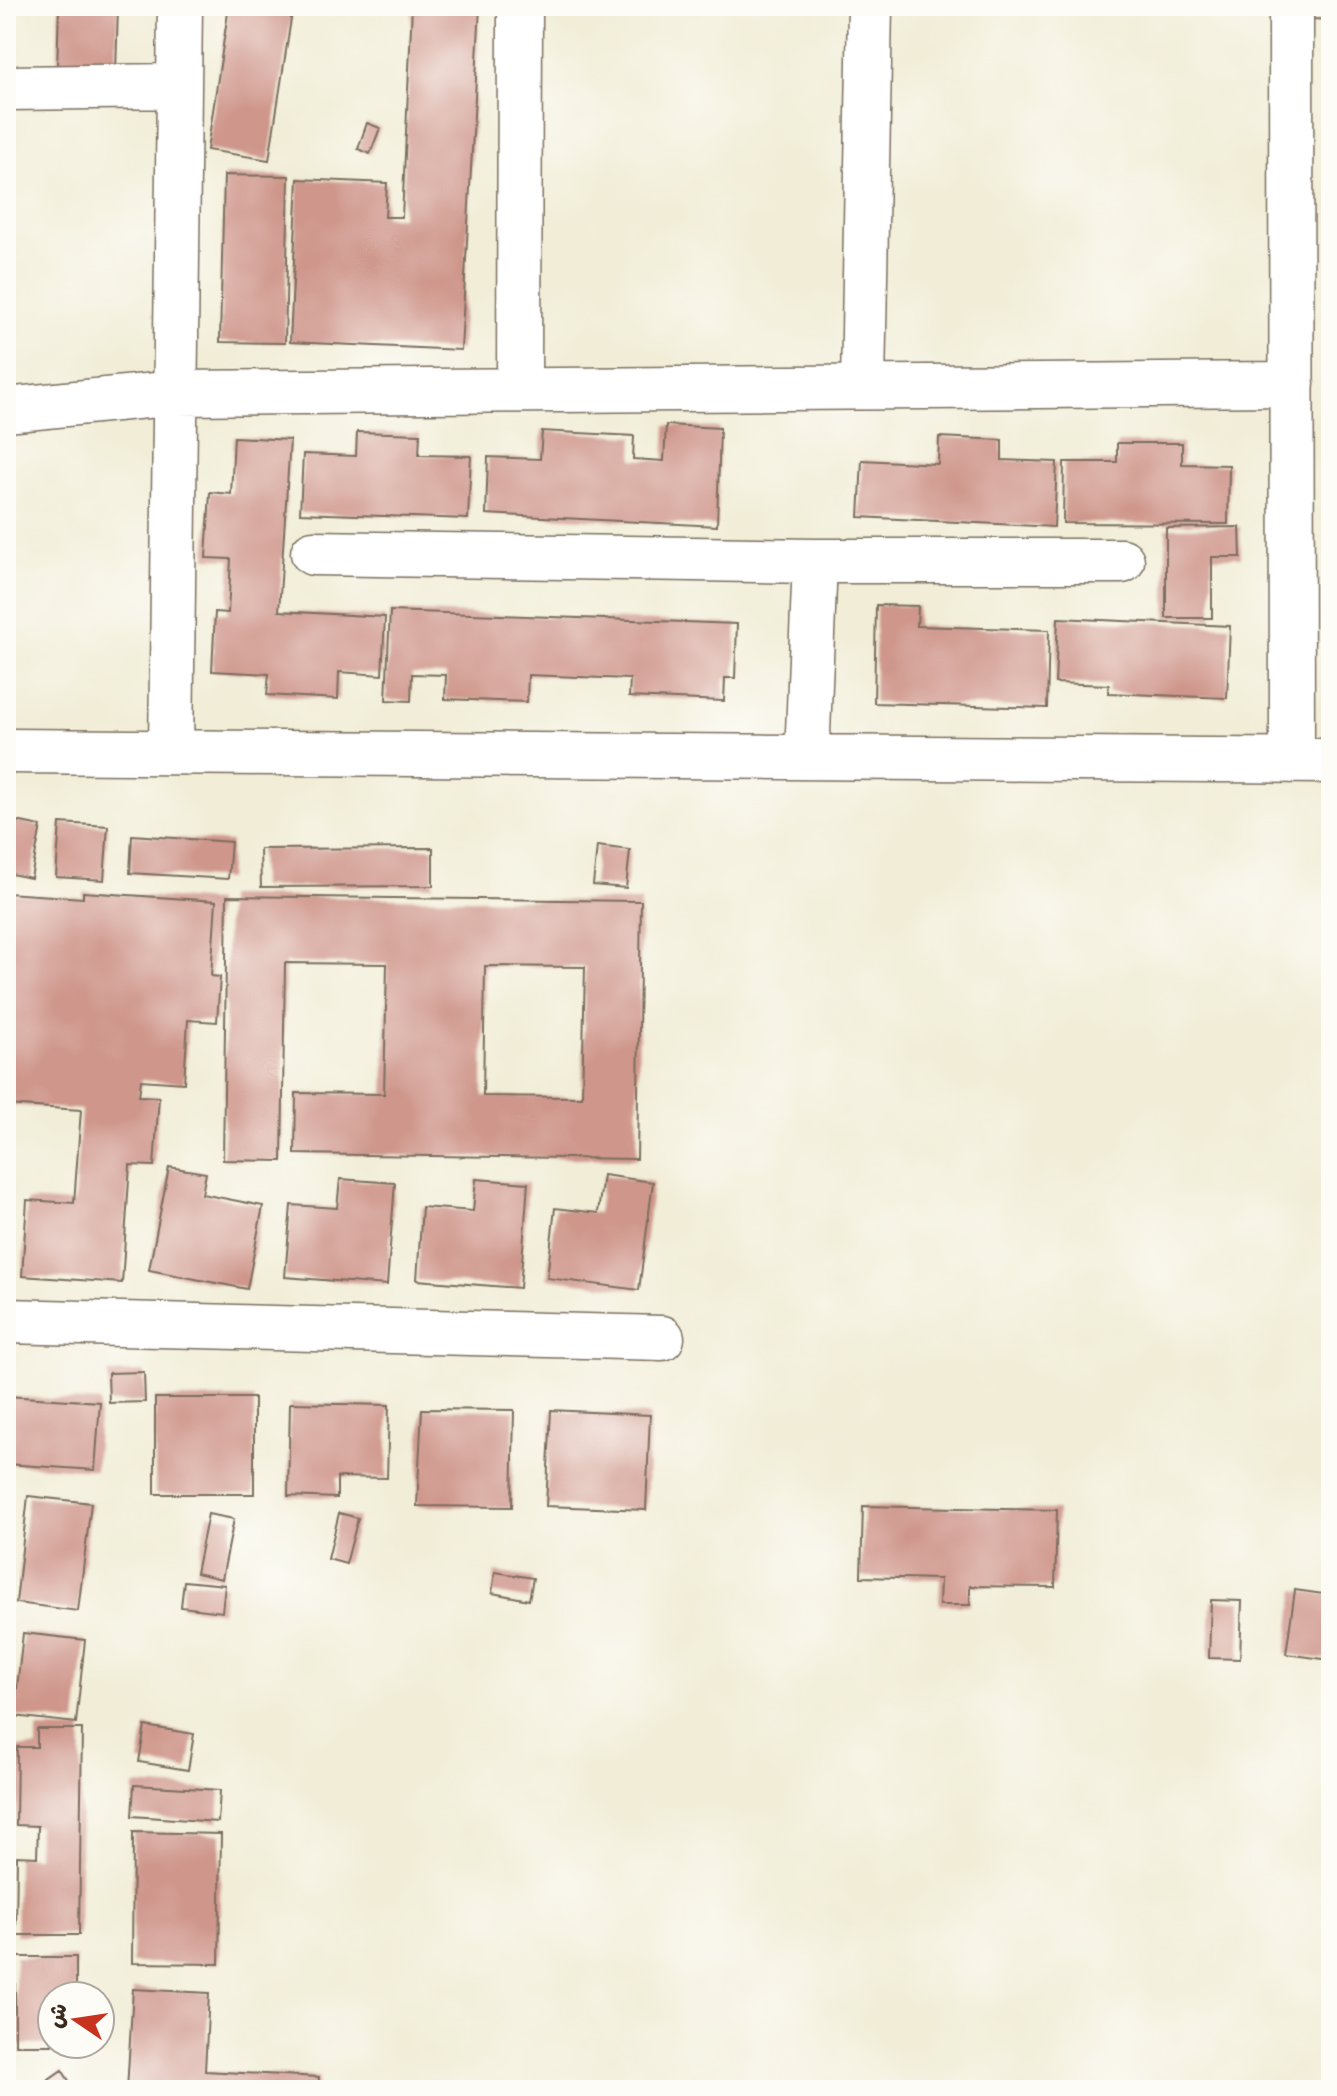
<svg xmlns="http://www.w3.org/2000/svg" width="1337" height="2096" font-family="Dekko,'Playpen Sans Arabic',sans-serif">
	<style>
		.building { fill: #cf968b; fill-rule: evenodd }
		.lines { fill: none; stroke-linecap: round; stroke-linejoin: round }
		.minor-casing { stroke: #7b6e5f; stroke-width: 47 }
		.minor { stroke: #fff; stroke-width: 44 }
	</style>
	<rect width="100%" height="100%" fill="#fdfcf7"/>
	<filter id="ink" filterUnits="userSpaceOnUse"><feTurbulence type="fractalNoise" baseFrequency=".0125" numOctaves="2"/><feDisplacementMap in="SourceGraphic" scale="16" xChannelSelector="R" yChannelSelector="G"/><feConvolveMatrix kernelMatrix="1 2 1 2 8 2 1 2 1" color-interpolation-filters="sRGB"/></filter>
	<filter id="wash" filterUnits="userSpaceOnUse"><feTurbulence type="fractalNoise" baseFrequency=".006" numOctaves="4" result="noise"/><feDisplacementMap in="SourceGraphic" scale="32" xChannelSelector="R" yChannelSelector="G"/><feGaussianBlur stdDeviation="1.8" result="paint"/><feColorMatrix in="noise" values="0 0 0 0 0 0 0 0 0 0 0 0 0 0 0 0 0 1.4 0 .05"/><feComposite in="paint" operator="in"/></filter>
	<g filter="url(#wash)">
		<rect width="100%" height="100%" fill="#f1edd7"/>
		<g id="blocks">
			<path class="building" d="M59,6H118L116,73L57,71Z
				M229,6H293L269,160L207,150Z
				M412,6H480L461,350L290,342L298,179L387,183L385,217H402Z
				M1313,6H1331V20L1313,19Z
				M1327,43H1331V75H1329Z
				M367,123L380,128L370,154L358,149Z
				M224,175L289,176L285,343L220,342Z
				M1328,388H1331V420H1328Z
				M666,425L720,428L717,526L486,514L488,457L540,459L542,431L634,436L633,459L664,461Z
				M357,432L420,434L419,455L471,456L468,519L300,513L303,454L356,456Z
				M234,437L290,440L279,611L385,617L382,675L339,672L338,699L267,695L269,674L212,671L215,612L228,613L231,559L206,558L210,492L231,494Z
				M939,437L1002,440V460L1057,462L1054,527L859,517L862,460L938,464Z
				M1117,443H1182V464L1229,465L1228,524L1063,523L1064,462H1117Z
				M1240,527L1241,557H1212V618H1166V528Z
				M876,605L918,606L917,626L1049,630L1047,708L874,703Z
				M390,611L737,624L735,678H725L724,701L629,697L630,679L528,675L527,702L445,699L446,675L412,674L411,701L386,700Z
				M1058,618L1230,626L1227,698L1108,693L1109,685L1055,683Z
				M6,819L41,826L31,878L6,873Z
				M60,823L108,826L104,880L56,877Z
				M132,835L231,842L228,879L130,873Z
				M597,846L630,850L626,888L593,885Z
				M433,848V886L261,887L260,849Z
				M83,892L216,901L211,976L220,977L217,1022L188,1020L184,1083L141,1080L139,1096L159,1097L154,1166L130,1165L122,1283L22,1276L27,1200L74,1203L81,1110L6,1105V893L83,898Z
				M227,896L641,901L637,1159L295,1154L296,1093L384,1094L387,964L285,963L282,1161L223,1160ZM485,966L585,967L582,1097L483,1096Z
				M169,1167L206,1173L202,1194L263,1206L247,1289L149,1270Z
				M603,1175L653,1182L639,1290L547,1278L555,1208L598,1213Z
				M340,1179L395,1183L387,1285L285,1277L291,1205L337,1208Z
				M476,1179L528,1183L520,1288L417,1280L422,1207L473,1211Z
				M144,1372L145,1402L109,1403L108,1373Z
				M6,1396L100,1402L95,1470L6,1464Z
				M155,1398H254V1494H155Z
				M290,1403L389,1405L387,1478L337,1477V1498L288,1496Z
				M422,1409L514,1410L512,1507L417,1506Z
				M551,1410L650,1415L646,1510L546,1506Z
				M28,1496L91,1503L78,1611L16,1603Z
				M863,1506L1057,1510L1055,1587L970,1586V1605H939L940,1579L861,1577Z
				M339,1513L358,1518L346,1564L328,1559Z
				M208,1514L234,1519L222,1579L196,1573Z
				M495,1572L533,1578L529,1600L492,1593Z
				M184,1581L225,1585L222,1612L181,1607Z
				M1295,1590L1331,1595V1660L1286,1654Z
				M1211,1600L1242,1601L1240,1659L1209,1658Z
				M23,1633L85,1640L76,1723L14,1716Z
				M145,1726L194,1734L188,1770L139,1762Z
				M37,1729H82L79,1935H16L17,1856L37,1857L38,1826L16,1825L17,1747H37Z
				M134,1785L220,1790L218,1822L132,1816Z
				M133,1832L221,1834L219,1964L132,1963Z
				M15,1957H76V1996H52V2045H15Z
				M133,1989L209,1993L205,2071L319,2077L318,2090H127Z
				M62,2070L75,2090H33Z"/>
		</g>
	</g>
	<g filter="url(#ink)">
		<use href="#blocks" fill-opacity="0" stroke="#7b6e5f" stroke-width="2"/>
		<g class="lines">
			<g class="minor-casing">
				<path id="minor" d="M1291,6L1292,761
					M6,88L179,86
					M863,387L870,6
					M519,390L520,6
					M6,410L176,393L1292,384
					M313,553L815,561L807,757
					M815,561H1122
					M6,751L1331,761
					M171,752L180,6
					M6,1321L662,1338"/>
			</g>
			<use href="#minor" class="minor"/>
		</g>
	</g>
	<rect width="1337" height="2096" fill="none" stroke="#fdfcf7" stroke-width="32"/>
	<g transform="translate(76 2020) rotate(283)"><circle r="38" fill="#fdfcf7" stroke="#afa8a0" stroke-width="2"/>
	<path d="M0-6L14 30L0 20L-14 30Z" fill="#c8321e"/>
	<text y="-12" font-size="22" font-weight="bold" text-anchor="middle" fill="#3b2a1e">ش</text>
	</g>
</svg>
